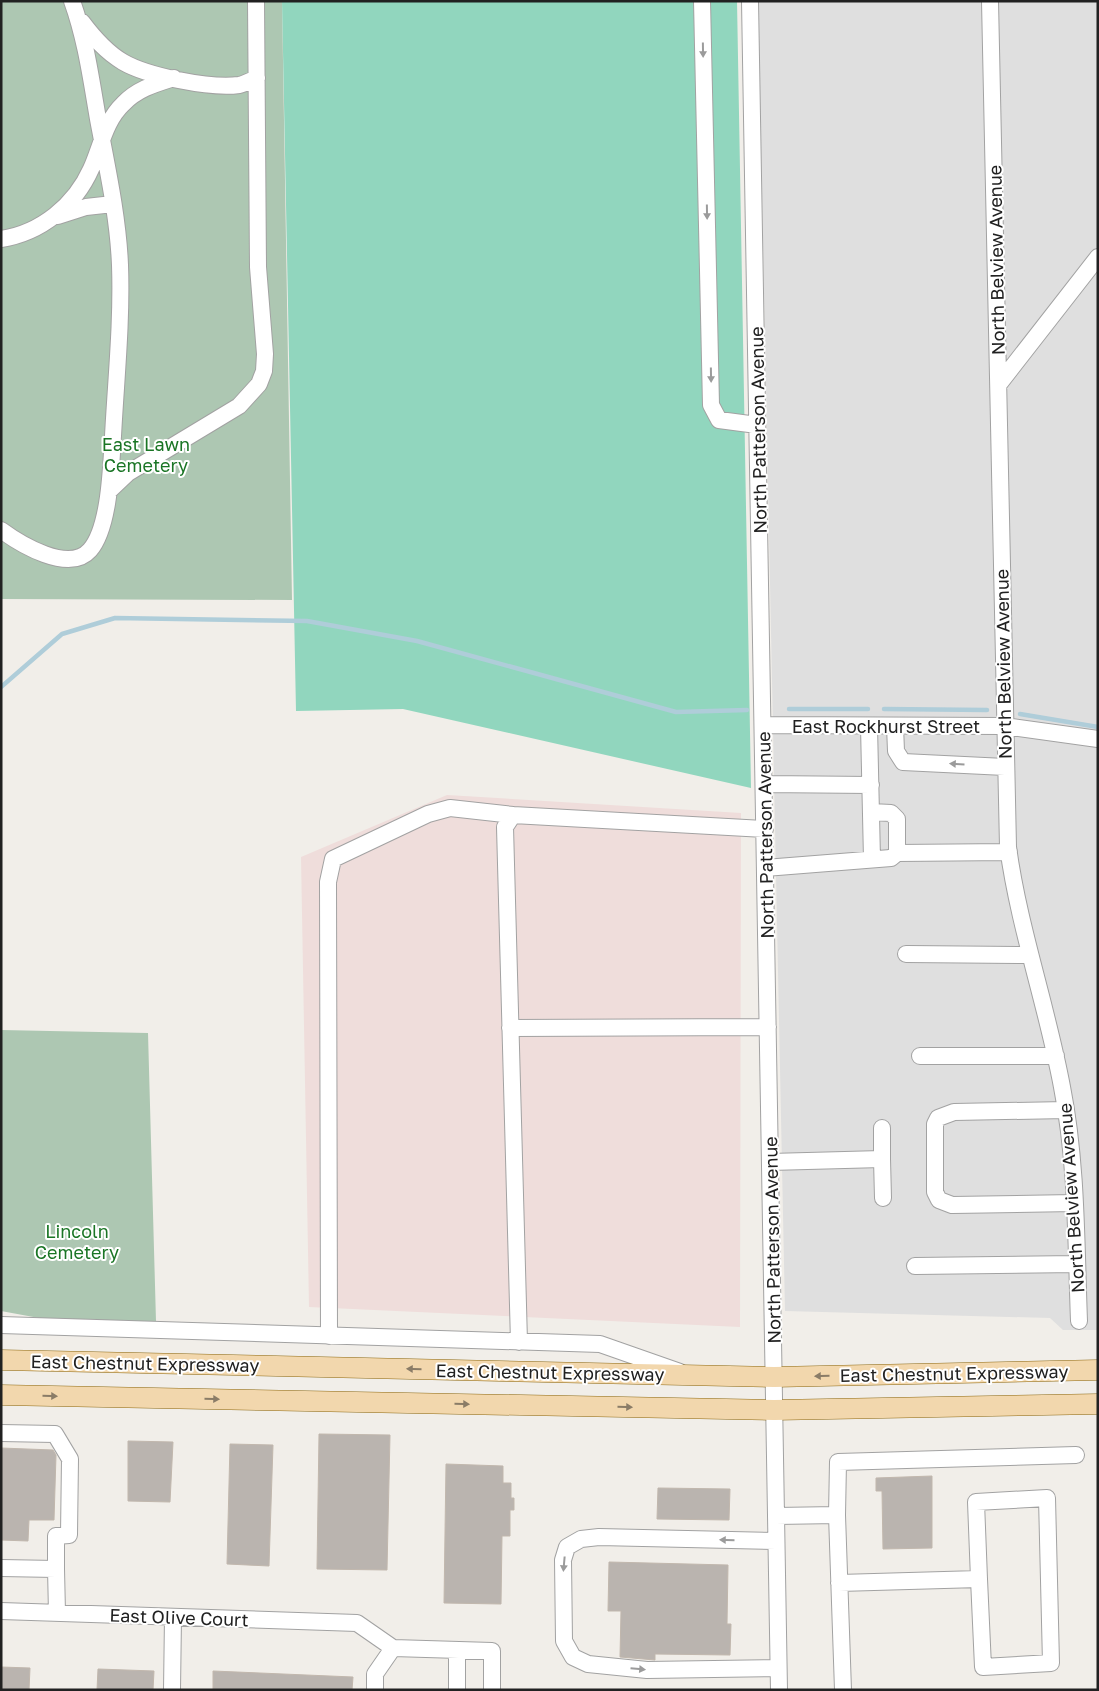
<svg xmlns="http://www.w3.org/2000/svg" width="1099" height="1691" font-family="'Golos Text',sans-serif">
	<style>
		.residential { fill: #dfdfdf }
		.commercial { fill: #efdddb }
		.cemetery { fill: #adc7b2 }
		.pitch { fill: #91d6be }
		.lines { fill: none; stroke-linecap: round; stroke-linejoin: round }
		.stream { stroke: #afcdd9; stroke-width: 4.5 }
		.building { fill: #bab4af; stroke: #c1b7ad }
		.minor-casing { stroke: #a2a2a2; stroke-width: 18 }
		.major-casing { stroke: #8d6912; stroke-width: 21 }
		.minor { stroke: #fff; stroke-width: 16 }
		.major { stroke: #f2d7ad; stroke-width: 20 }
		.oneway { fill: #9b9b9b }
		.oneway2 { fill: #8a7c67 }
		.labels { text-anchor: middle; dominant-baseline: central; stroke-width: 4; stroke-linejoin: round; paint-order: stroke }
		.street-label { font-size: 18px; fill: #212121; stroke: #fff }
		.park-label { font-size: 18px; fill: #1a7525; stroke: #fff }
	</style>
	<rect width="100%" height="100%" fill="#f1eee9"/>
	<path class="residential" d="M758,1H1098V1330H1063L1050,1318L785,1311Z"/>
	<path class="commercial" d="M447,795L741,813L740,1327L309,1307L301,857Z"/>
	<path class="cemetery" d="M1,1H282L292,600L1,599Z
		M1,1030L148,1033L156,1321L131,1323L39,1318L1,1311Z"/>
	<path class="pitch" d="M282,1H737L751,788L403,709L296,711Z"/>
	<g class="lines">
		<path class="stream" d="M1,687L62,634L115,618L307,621L417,641L676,712L747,710
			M789,709H868
			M884,709L987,710
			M1020,714L1098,727"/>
	</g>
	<path class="building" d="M319,1434L390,1435L387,1570L317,1569Z
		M128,1441L173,1442L170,1502L128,1501Z
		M230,1444L273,1445L269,1566L227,1564Z
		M1,1448L53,1450L56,1455L54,1520H29L28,1541L1,1540Z
		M446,1464L503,1466V1483H511V1498H514V1510H510V1536H502L501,1604L444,1603Z
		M932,1476V1548L883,1549L882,1491H876V1478Z
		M658,1488L730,1489L729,1520L657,1519Z
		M609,1562L728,1565L727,1624H731L730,1655L655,1654V1660L620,1657L621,1611H608Z
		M1,1667L30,1668L29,1690H1Z
		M98,1669L154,1671L153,1690H97Z
		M213,1671L353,1677L352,1690H213Z"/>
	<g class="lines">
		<g class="minor-casing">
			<path id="minor" d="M702,1L711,405L719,420L757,425
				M750,1L779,1690
				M990,1L1008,847C1019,928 1047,1006 1062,1087C1077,1163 1076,1243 1079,1321
				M82,22C94,38 106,52 123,62C147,76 211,89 239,85C245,84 251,80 257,78
				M58,216L86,207L113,204
				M1,239C41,233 75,205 91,169C101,147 105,121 123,104C137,89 155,84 174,78
				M999,384L1098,257
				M109,491L128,473L239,406L259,384L264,371L265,354L258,267L256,1
				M1,530C20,544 69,574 90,550C110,527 111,465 113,436C116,379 122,322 120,265C118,216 107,167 98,119C91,79 86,40 72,1
				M763,725L1004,726L1098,739
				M869,726L872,859
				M895,726L896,751L903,762L1005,767
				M764,784L871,785
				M871,812L891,813L897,819V853
				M765,868L891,858L897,853L1009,852
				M906,954L1029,955
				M510,1028L768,1027
				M920,1056H1056
				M1066,1110L954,1112L938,1118L935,1124V1192L939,1200L952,1205L1074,1203
				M882,1159L883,1198
				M770,1162L882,1159V1128
				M915,1266L1077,1264
				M1,1325L600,1344L680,1372
				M329,1336L328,882L333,859L428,814L450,808L513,815
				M519,1342L505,827L513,815L765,829
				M1,1433L55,1434L70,1459L69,1535L56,1536V1569
				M837,1515L843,1690
				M776,1516L837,1515L838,1462L1076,1455
				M776,1541L599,1537L581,1539L567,1547L563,1560L564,1641L573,1657L588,1664L647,1670L778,1668
				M1,1568L56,1569L57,1613
				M839,1583L979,1579L983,1667L1051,1663L1047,1498L976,1502L979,1579
				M1,1611L357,1623L393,1648L492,1651V1690
				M172,1690L173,1617
				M375,1690V1674L393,1648
				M457,1690V1650"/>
		</g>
		<g class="major-casing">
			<path id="major" d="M1,1360L774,1377L1098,1370
				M1,1395L774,1410L1098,1404"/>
		</g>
		<use href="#minor" class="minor"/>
		<use href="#major" class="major"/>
	</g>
	<defs><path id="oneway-solid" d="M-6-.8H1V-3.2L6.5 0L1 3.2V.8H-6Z" transform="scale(1.25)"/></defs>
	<g class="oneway">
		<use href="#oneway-solid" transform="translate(703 50) rotate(89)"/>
		<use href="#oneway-solid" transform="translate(707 212) rotate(89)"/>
		<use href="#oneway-solid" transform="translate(711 375) rotate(89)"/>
		<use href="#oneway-solid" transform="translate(957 764) rotate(-177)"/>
		<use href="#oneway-solid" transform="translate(727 1540) rotate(-179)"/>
		<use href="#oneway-solid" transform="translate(564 1564) rotate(95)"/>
		<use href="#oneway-solid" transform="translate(638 1669) rotate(5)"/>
	</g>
	<g class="oneway2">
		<use href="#oneway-solid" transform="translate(414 1369) rotate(-179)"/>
		<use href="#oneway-solid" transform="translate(822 1376) rotate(179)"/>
		<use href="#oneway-solid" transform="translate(50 1396) rotate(1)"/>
		<use href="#oneway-solid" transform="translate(212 1399) rotate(1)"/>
		<use href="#oneway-solid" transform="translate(462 1404) rotate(1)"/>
		<use href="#oneway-solid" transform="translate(625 1407) rotate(1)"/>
	</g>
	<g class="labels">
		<g class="street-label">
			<text transform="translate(996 260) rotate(-91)">North Belview Avenue</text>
			<text transform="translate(758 430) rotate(-91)">North Patterson Avenue</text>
			<text transform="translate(1003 664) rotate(-91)">North Belview Avenue</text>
			<text x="886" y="726">East Rockhurst Street</text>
			<text transform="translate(765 835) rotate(-91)">North Patterson Avenue</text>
			<text transform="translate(1071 1198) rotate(-94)">North Belview Avenue</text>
			<text transform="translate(772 1240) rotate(-91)">North Patterson Avenue</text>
			<text transform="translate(145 1363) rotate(1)">East Chestnut Expressway</text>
			<text transform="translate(550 1372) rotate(1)">East Chestnut Expressway</text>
			<text transform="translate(954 1373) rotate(-1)">East Chestnut Expressway</text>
			<text transform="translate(179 1617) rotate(2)">East Olive Court</text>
		</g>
		<g class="park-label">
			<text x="146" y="444">East Lawn<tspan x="146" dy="21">Cemetery</tspan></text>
			<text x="77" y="1231">Lincoln<tspan x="77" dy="21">Cemetery</tspan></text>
		</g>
	</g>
	<rect width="1099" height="1691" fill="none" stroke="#212121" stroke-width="5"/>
</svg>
